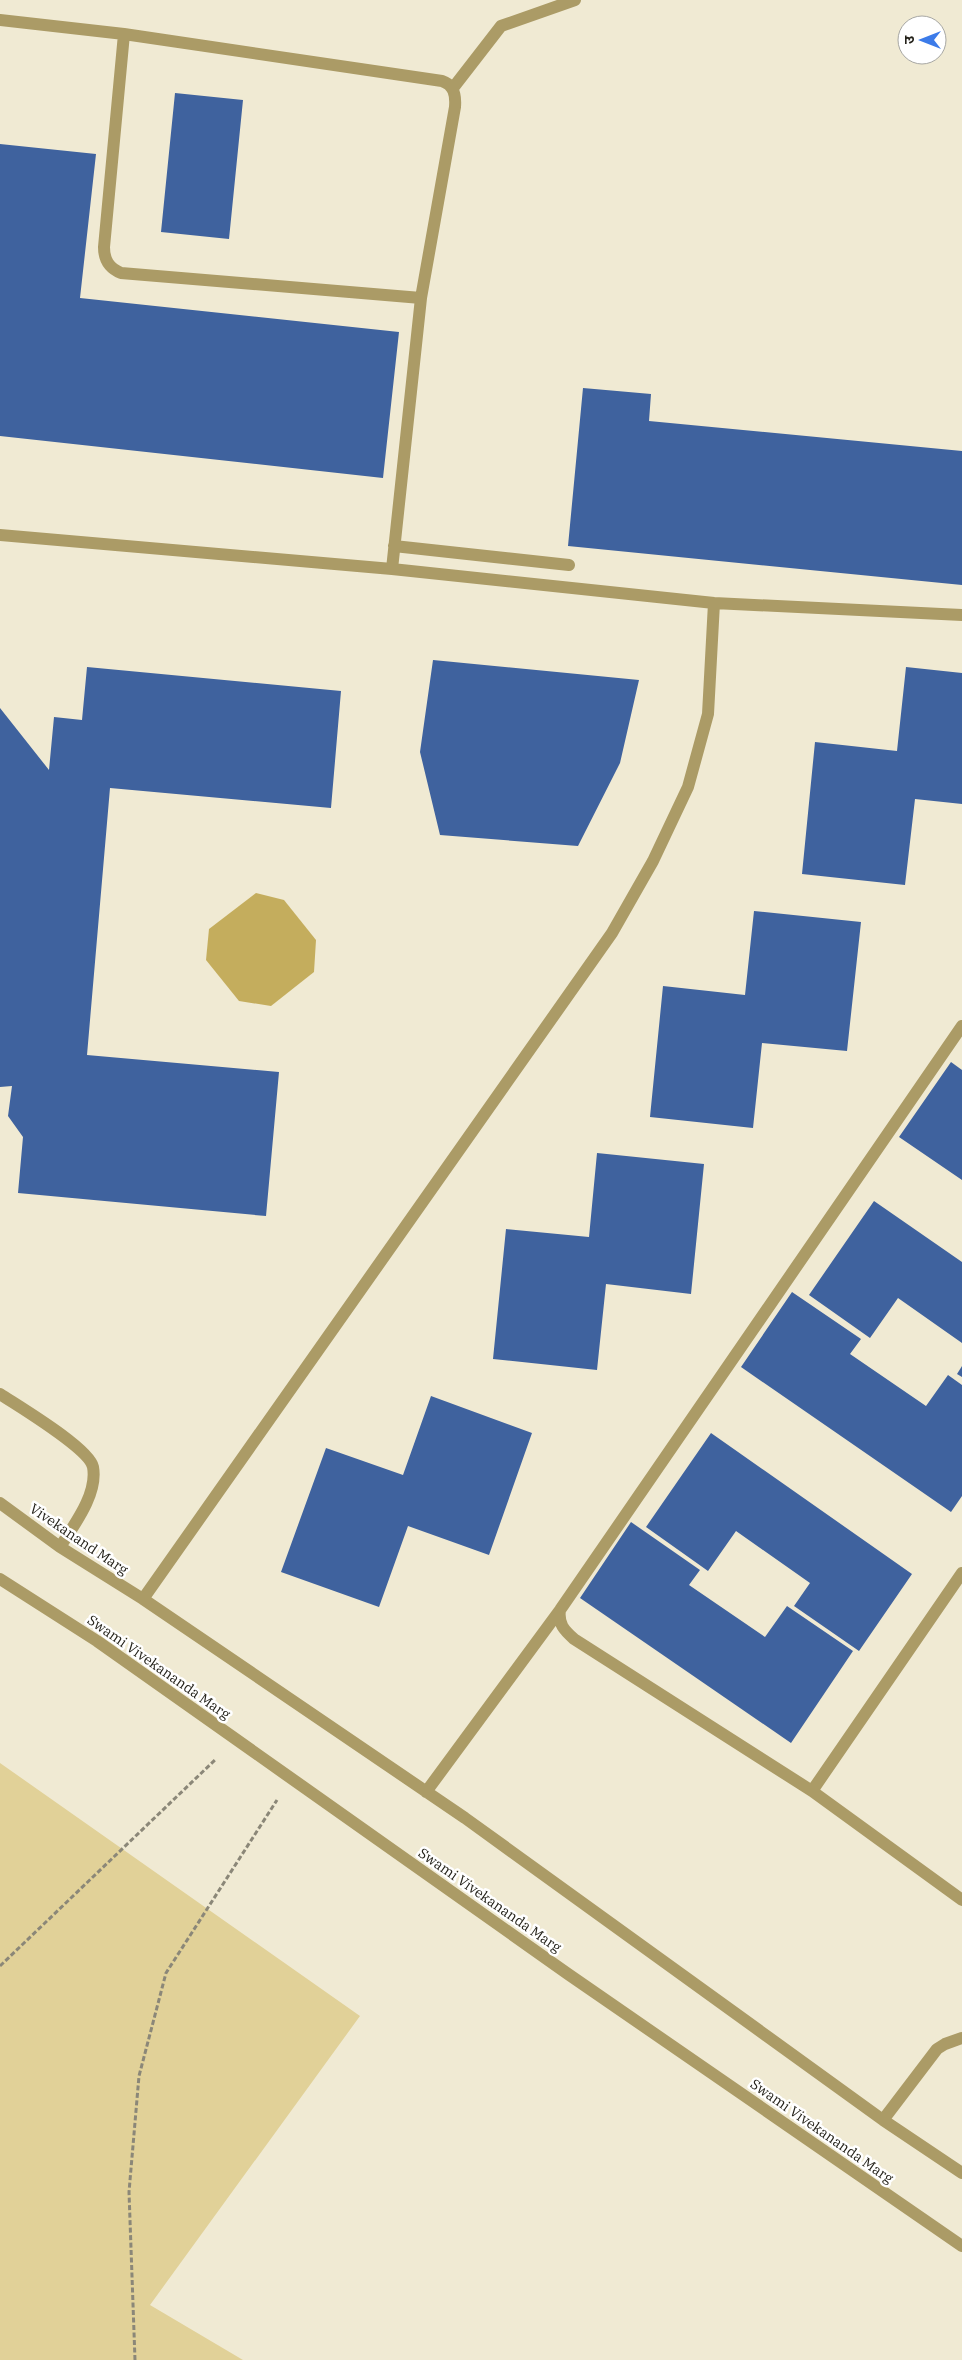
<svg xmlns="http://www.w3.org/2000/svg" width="962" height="2360" font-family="'IBM Plex Serif','Noto Sans Devanagari',serif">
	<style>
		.green { fill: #e1d198 }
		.water { fill: #c4ad5d }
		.building { fill: #3f629e }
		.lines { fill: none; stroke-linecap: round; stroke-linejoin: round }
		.path { stroke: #8b8778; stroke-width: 3; stroke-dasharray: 5 2.5; stroke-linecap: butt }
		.minor { stroke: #ab9b66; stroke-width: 12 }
		.labels { text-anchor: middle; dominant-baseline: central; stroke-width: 5; stroke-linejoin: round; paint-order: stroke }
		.street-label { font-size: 14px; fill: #24221a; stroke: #fff }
	</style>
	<rect width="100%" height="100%" fill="#f0ead3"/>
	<path class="green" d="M0,1763L360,2016L150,2305L243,2360H0Z"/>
	<path class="water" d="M256,893L284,900L316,940L314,972L271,1006L239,1001L206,960L209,929Z"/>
	<path class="building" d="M175,93L243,100L229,239L161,232Z
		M0,144L96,154L80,298L399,332L383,478L0,436Z
		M583,388L651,394L649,421L962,451V585L568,546Z
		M433,660L639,680L620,763L578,846L440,835L420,752Z
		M87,667L341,691L331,808L110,788L87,1055L279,1072L266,1216L18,1193L23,1137L8,1116L12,1086L0,1087V708L49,770L54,717L82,720Z
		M906,667L962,673V804L915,799L905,885L802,874L815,742L897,751Z
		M754,911L861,922L847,1051L762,1043L753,1128L650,1117L663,986L745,995Z
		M951,1062L962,1070V1180L899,1137Z
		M597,1153L704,1164L691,1294L606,1284L597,1370L493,1359L506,1229L589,1237Z
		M874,1201L962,1262V1343L898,1298L870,1338L809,1295Z
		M792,1292L861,1339L850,1354L926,1406L948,1375L962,1385V1496L951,1512L741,1367Z
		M962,1366V1377L957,1374Z
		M431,1396L532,1433L489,1555L408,1526L379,1607L281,1572L326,1448L403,1475Z
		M711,1433L912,1574L859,1651L794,1606L810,1583L736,1531L708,1571L646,1527Z
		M631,1522L700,1570L689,1585L765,1637L787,1606L853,1651L791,1743L580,1598Z"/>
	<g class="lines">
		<path class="path" d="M0,1966L216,1759
			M135,2360L129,2192L139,2076L166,1973L277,1800"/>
		<path class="minor" d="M0,20L124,34L442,81C454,85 456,95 455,107L421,298L392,569
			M124,34L104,247C104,260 109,268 121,273L421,298
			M453,88L501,26L575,0
			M0,535L392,569L714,603L962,615
			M394,546L569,565
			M0,1394C18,1406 89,1448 93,1467C98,1494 74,1525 60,1547
			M0,1503L60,1547L143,1599L465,1818L883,2120L962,2173
			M0,1579L97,1641L568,1974L962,2246
			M143,1599L612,933L653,861L688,787L708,714L714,603
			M560,1610C558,1624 564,1630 574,1639L812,1791L962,1900
			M812,1791L962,1573
			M426,1792L560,1610L962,1026
			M883,2120L937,2049L945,2044L962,2038"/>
	</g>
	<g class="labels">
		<g class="street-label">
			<text transform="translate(79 1539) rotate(34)">Vivekanand Marg</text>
			<text transform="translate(159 1667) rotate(35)">Swami Vivekananda Marg</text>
			<text transform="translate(490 1900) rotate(35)">Swami Vivekananda Marg</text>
			<text transform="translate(822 2131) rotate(35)">Swami Vivekananda Marg</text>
		</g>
	</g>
	<g transform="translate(922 40) rotate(270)"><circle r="24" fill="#ffffff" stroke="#a7a7a3"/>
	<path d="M0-4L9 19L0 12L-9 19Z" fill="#3c7be9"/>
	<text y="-8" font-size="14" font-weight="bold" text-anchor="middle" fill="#24221a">उ</text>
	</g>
</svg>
